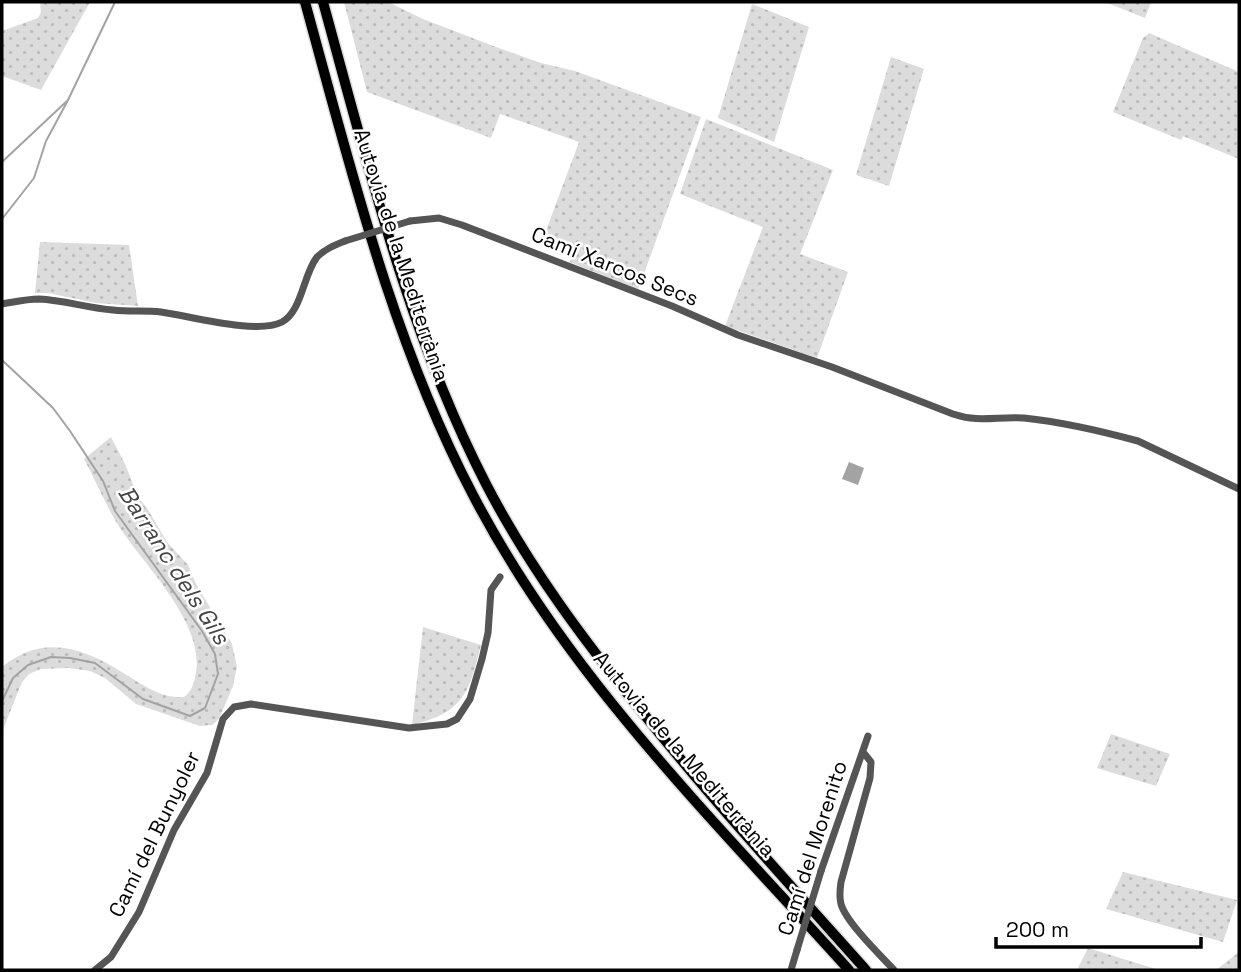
<svg xmlns="http://www.w3.org/2000/svg" width="1241" height="972" font-family="'Space Grotesk',sans-serif">
	<style>
		.grass { fill: url(#grass-dots) }
		.water { fill: #a3a3a3 }
		.lines { fill: none; stroke-linecap: round; stroke-linejoin: round }
		.stream { stroke: #a3a3a3; stroke-width: 2 }
		.highway-casing { stroke: #dbdbdb; stroke-width: 13 }
		.minor { stroke: #555; stroke-width: 7 }
		.highway { stroke: #000; stroke-width: 10 }
		.minor-bridge { stroke: #555; stroke-width: 7 }
		.labels { text-anchor: middle; dominant-baseline: central; stroke-width: 5; stroke-linejoin: round; paint-order: stroke }
		.street-label { font-size: 21px; fill: #000; stroke: #fff }
		.water-label { font-size: 23px; font-style: italic; fill: #444; stroke: #fff }
	</style>
	<defs>
		<pattern id="grass-dots" width="8" height="8" patternUnits="userSpaceOnUse" patternTransform="scale(1.75)"><rect width="8" height="8" fill="#dcdcdc"/><path d="M2 2h.1M6 6h.1" fill="none" stroke="#bbb" stroke-width="1.8" stroke-linecap="round"/></pattern>
	</defs>
	<rect width="100%" height="100%" fill="#fff"/>
	<path class="grass" d="M40,2H90L41,90L2,76V31L38,18L41,12Z
		M344,2H388L423,19L496,47L541,63L575,71L701,117L638,290L570,262L571,257L541,244L579,142L500,114L491,138L367,92Z
		M1105,2H1151L1145,18Z
		M752,4L809,27L774,142L718,118Z
		M1149,33L1239,72V159L1183,136L1181,140L1113,112L1143,38Z
		M891,57L924,69L889,186L856,175Z
		M706,119L833,170L800,254L848,272L817,358L725,326L763,227L680,194Z
		M40,242L129,245L138,306L96,303L48,293H35Z
		M111,437L125,464L138,497L147,508L167,542L188,565L196,584L232,644L237,667L233,686L219,719L212,725L200,726L136,704L105,678L90,671L68,668L41,669L29,674L22,682L2,732V667C44,633 84,648 125,674C143,685 162,699 184,697C192,691 194,683 196,673C204,624 148,569 122,531C107,509 97,483 84,459Z
		M423,627L481,645C469,692 465,712 412,725Z
		M1111,734L1170,754L1156,786L1097,768Z
		M1123,872L1237,900L1223,942L1106,909Z
		M1088,948L1159,970H1077Z
		M1239,952L1238,968L1234,970H1216Z"/>
	<path class="water" d="M849,462L864,468L858,485L842,479Z"/>
	<g class="lines">
		<path class="stream" d="M2,162L68,100L115,2
			M2,219L34,178L46,141L67,102
			M2,360L53,408L70,431L103,481L115,511L202,631L215,654L218,674L205,708L190,716L143,699L95,663L70,658L51,657L28,665L13,678L2,701"/>
		<g class="highway-casing">
			<path id="highway" d="M305,2C351,169 392,341 473,495C567,676 714,820 849,970
				M323,2C368,165 408,333 486,484C529,567 585,642 643,713C714,802 791,886 866,970"/>
		</g>
		<path class="minor" d="M410,221L439,218L462,225L672,306L738,335L832,367L953,414C979,423 998,416 1024,418C1062,422 1101,431 1138,441L1239,489
			M2,304C14,302 27,299 39,299C63,300 88,308 113,310C129,312 145,310 161,312C190,316 257,335 282,322C302,311 303,275 317,257C325,249 335,245 345,241
			M863,752L871,762L870,778L841,882C840,889 839,897 841,904C846,922 880,955 894,970
			M821,871L868,736
			M95,970L111,957L139,912L174,830L207,773L223,719L234,707L251,704L409,728L447,724L457,719L470,699L482,659L488,633L491,590L500,577
			M791,970L797,950"/>
		<use href="#highway" class="highway"/>
		<path class="minor-bridge" d="M345,241L410,221
			M797,950L821,871"/>
	</g>
	<g class="labels">
		<g class="street-label">
			<text transform="translate(402 255) rotate(72)">Autovia de la Mediterrània</text>
			<text transform="translate(615 266) rotate(22)">Camí Xarcos Secs</text>
			<text transform="translate(685 754) rotate(49)">Autovia de la Mediterrània</text>
			<text transform="translate(154 834) rotate(-64)">Camí del Bunyoler</text>
			<text transform="translate(812 848) rotate(-72)">Camí del Morenito</text>
		</g>
		<g class="water-label">
			<text transform="translate(174 565) rotate(57)">Barranc dels Gils</text>
		</g>
	</g>
	<rect width="1241" height="972" fill="none" stroke="#000000" stroke-width="7"/>
	<path d="M996 937v10h205v-10" fill="none" stroke="#000000" stroke-width="3.5"/>
	<text x="1006" y="937" font-size="21" fill="#000000" stroke="#ffffff" stroke-width="5" paint-order="stroke">200 m</text>
</svg>
